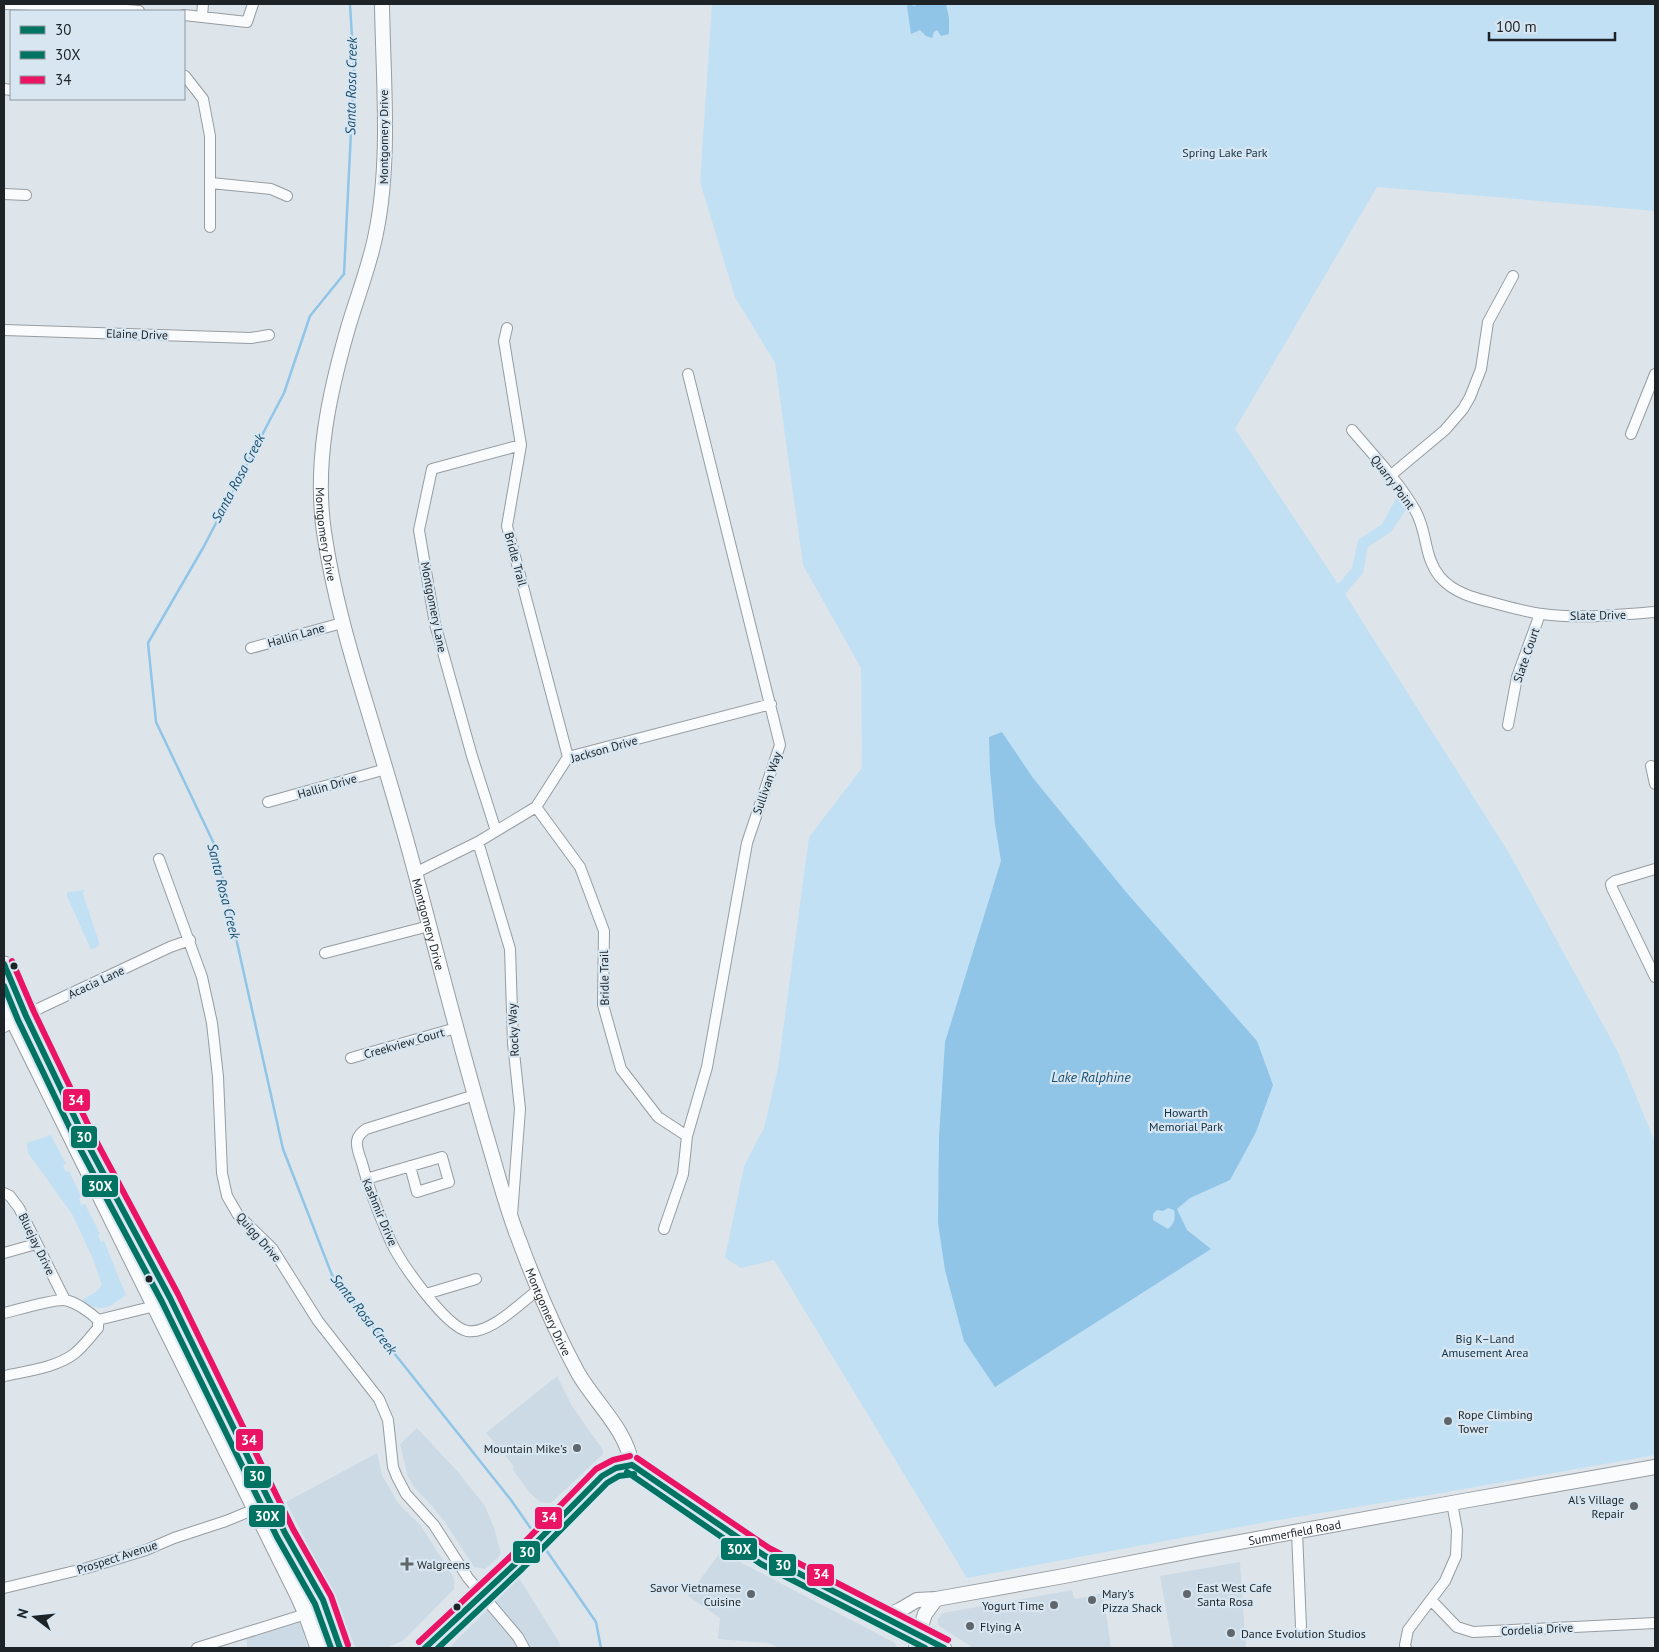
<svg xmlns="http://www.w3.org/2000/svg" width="1659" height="1652" font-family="'PT Sans',sans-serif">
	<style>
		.built { fill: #cbdae5 }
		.green { fill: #c2e0f4 }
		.water { fill: #90c5e8; fill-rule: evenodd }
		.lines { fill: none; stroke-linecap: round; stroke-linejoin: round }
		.stream { stroke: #90c5e8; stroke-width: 2.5 }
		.street-casing { stroke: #969ca1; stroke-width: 12 }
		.secondary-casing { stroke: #969ca1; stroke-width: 16 }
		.primary-casing { stroke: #969ca1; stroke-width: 17 }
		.street { stroke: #fafbfc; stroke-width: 10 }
		.secondary { stroke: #fafbfc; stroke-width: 14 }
		.primary { stroke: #fafbfc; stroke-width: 15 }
		.bus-1-casing { stroke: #d7e6f1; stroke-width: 10 }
		.bus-2-casing { stroke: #d7e6f1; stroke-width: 10 }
		.bus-3-casing { stroke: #d7e6f1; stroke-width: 10 }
		.bus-1 { stroke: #007363; stroke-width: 6 }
		.bus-2 { stroke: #007363; stroke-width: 6 }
		.bus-3 { stroke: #eb1464; stroke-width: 6 }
		.bus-dot { fill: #1d2327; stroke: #d7e6f1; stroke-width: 2 }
		.poi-dot { fill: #60676c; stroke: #d7e6f1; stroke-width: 2 }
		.labels { text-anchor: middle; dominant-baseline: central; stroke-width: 4.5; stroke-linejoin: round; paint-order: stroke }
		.street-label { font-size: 12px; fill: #1d2327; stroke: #d7e6f1 }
		.park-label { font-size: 12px; fill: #113145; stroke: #d7e6f1 }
		.poi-label { font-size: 12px; fill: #1d2327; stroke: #d7e6f1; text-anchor: start }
		.water-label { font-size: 14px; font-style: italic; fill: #195070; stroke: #d7e6f1 }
		.line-badge { stroke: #d7e6f1; stroke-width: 2 }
		.badge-label { font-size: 14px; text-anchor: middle; font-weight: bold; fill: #fff }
	</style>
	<rect width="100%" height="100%" fill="#dde5eb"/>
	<path class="built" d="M557,1376L572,1406L603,1450V1454L551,1503L540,1502L531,1494L513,1470V1465L486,1433Z
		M417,1428L458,1472L485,1506L494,1528L501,1553L497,1559L485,1569L474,1567L445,1522L432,1506L414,1487L408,1477L400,1444Z
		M377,1453L382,1475L398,1503L421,1526L454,1578V1589L404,1640L387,1648H356L329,1586L286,1502Z
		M722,1550L738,1561L895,1643L897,1648H780L768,1643L718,1639L720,1618L688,1596Z
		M1240,1562L1246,1648H1173L1160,1576Z
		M519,1578L559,1642L561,1648H449Z
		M1072,1590L1074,1598L1076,1599L1103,1593L1111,1648H973L938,1625V1618L943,1613Z
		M301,1622L307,1648H247V1639Z"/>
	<path class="green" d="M712,4H1655V211L1377,187L1235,429L1338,584L1352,568L1358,540L1382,524L1398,495L1407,508L1391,532L1368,547L1363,573L1345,594L1509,853L1618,1052L1655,1142V1455L1441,1493L1272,1521L967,1578L774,1260L741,1268L725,1258L744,1166L764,1128L778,1068L809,837L862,768L861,668L803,565L775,363L735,297L700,182Z
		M85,890L83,894L100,945L91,950L67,896V892Z
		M51,1135L66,1164L63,1165L66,1172L69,1171L81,1196L79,1198L81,1205L85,1204L100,1234L98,1235L101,1242L104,1241L126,1295C108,1307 106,1313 84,1303L83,1299L96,1292L102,1285L93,1259L72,1214L28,1153L27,1143Z"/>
	<path class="water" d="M910,4L914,6L919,4H946L949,18V34L941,36L937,30L934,32L932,38L926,36L920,30L911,34L907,6Z
		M1002,732L1033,778L1126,892L1257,1041L1273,1085L1256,1132L1230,1180L1190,1198L1177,1209L1187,1230L1211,1249L995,1387L964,1341L945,1270L938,1223L939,1137L945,1042L1001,861L995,824L990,771L989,737ZM1168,1208L1174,1210C1176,1218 1174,1224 1168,1229L1153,1220V1214L1157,1210L1163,1211Z"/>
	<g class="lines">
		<path class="stream" d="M350,4L354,70L344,274L310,316L284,393L203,548L148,643L156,722L216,848L283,1149L332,1275L511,1500L536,1536
			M542,1544L596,1622L601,1648"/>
		<g class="street-casing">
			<path id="street" d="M4,4L89,7L139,11
				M184,15L247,22L253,4
				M202,16L203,4
				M184,77L185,76L203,99L210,136V227
				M4,89L11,90
				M211,183L271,189L287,196
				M4,194L26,195
				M507,328L504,341L521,445L507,526L568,757
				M4,330L251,338L269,335
				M1352,430C1374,456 1399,482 1415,510C1428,532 1423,556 1440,577C1454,593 1474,598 1494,603C1509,607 1526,612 1542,614C1579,619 1618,615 1655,612
				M1631,434L1655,374
				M1390,476L1445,430L1463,409L1470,397L1481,369L1488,322L1513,276
				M251,648L342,623
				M1508,725L1517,677L1540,614
				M1651,766L1655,784
				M268,802L386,769
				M536,807L580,867L604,931L603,1005L621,1069L658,1117L687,1136
				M496,831L472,756L435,624L419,530L432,469L521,445
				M478,842L510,949L513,1043L520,1109L512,1215
				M159,859L202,977L212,1023L218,1077L222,1173L227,1196L238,1215L272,1248L318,1321L379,1399L388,1420L393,1467L397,1477L406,1494L434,1525L468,1578L518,1637L524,1648
				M1655,869L1615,881L1611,884L1612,888L1655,977
				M415,873L478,842L536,807L568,757L771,704
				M325,953L429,926
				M4,1027L40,1008L170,947L190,940
				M351,1058L456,1028
				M475,1095L366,1129C362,1132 358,1135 357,1141C356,1148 360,1157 362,1163C369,1190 380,1217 391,1242C401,1263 445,1326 467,1331C490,1335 520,1303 538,1290
				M366,1179L442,1157L449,1182L417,1192L410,1166
				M4,1193L10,1196L19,1208L65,1300
				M664,1229L683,1174L687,1136L707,1067L747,843L780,745L688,374
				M4,1253L36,1244
				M426,1294L476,1279
				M4,1313C17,1310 53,1299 65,1300C76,1302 91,1313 98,1320
				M4,1376C27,1371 55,1368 74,1354C83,1347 91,1336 98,1328V1320L155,1306
				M1297,1532L1301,1627
				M4,1588L87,1568L146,1550L174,1538L226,1521L255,1509
				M1431,1600L1457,1627L1473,1632L1655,1623
				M197,1648L306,1614
				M914,1648L918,1635
				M1406,1648L1405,1645L1408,1630L1445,1581L1456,1556L1457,1530L1452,1503"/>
		</g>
		<g class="secondary-casing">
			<g id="secondary">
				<path id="s1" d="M382,4C383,78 391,160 376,233C370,265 357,297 348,328C329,394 314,463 324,532C333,593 350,652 368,710C384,764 401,818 415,872C438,958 460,1045 485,1131C496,1167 505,1205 519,1240C536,1286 555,1331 578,1373C596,1404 626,1429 632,1465L765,1556L944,1648"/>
				<path id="s2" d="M884,1617L900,1610L917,1600L936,1599L1064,1576L1196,1550L1463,1501L1655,1467"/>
				<path d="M918,1635L925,1614L936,1599"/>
				<path d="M425,1648L516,1563L602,1476L616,1468L632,1465"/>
			</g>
		</g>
		<g class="primary-casing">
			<path id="primary" d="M4,964L26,1016L86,1141L170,1298L285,1533L323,1600L340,1648
				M4,997L14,1022L299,1598L306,1614L318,1648"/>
		</g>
		<use href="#street" class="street"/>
		<use href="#secondary" class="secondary"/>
		<use href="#primary" class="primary"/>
		<g class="bus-1-casing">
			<path id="bus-1" d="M4,964L26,1016L86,1141L170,1298L285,1533L323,1600L340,1648
				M632,1465L765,1556L944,1648
				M425,1648L516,1563L602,1476L616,1468L632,1465"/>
		</g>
		<g class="bus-2-casing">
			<path id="bus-2" d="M4,986L18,1020L78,1145L162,1302L277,1537L315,1604L331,1648
				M627,1472L761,1564L925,1648
				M438,1648L522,1569L607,1483L619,1476L634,1474"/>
		</g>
		<g class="bus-3-casing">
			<path id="bus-3" d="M12,961L34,1012L94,1137L178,1294L293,1529L331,1596L348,1645
				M637,1458L769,1548L948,1640
				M419,1642L510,1557L596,1469L613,1460L630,1456"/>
		</g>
		<use href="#bus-1" class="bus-1"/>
		<use href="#bus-2" class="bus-2"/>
		<use href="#bus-3" class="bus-3"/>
	</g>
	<g class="bus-dot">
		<circle cx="14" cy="966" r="4.5"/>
		<circle cx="149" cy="1279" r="4.5"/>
		<circle cx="457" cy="1607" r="4.5"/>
	</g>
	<g class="poi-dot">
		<circle cx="1448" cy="1421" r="5"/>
		<circle cx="577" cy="1448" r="5"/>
		<circle cx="1634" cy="1506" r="5"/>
		<path d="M404.5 1556.5h5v5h5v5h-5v5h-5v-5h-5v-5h5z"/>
		<circle cx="751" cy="1594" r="5"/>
		<circle cx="1187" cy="1594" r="5"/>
		<circle cx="1092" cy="1600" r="5"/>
		<circle cx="1054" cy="1605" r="5"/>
		<circle cx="970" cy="1626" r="5"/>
		<circle cx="1231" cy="1633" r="5"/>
	</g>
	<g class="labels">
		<g class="street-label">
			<text transform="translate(383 137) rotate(-90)">Montgomery Drive</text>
			<text transform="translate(137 334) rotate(2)">Elaine Drive</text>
			<text transform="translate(1393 482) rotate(53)">Quarry Point</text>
			<text stroke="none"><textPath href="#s1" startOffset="538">Montgomery Drive</textPath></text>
			<text transform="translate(516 559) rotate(75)">Bridle Trail</text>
			<text transform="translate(434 607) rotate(79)">Montgomery Lane</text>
			<text transform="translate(1598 615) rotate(-1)">Slate Drive</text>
			<text transform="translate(296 635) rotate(-16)">Hallin Lane</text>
			<text transform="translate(1526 655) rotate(-71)">Slate Court</text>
			<text transform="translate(604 749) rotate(-16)">Jackson Drive</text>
			<text transform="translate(767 783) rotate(-71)">Sullivan Way</text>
			<text transform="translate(327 786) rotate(-16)">Hallin Drive</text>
			<text stroke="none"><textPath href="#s1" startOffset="942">Montgomery Drive</textPath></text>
			<text transform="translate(604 978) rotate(-91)">Bridle Trail</text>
			<text transform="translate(96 982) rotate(-25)">Acacia Lane</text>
			<text transform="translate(513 1030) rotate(-93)">Rocky Way</text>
			<text transform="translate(404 1043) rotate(-16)">Creekview Court</text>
			<text transform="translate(380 1212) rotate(67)">Kashmir Drive</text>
			<text transform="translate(259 1237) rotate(49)">Quigg Drive</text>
			<text transform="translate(37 1244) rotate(64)">Bluejay Drive</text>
			<text stroke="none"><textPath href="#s1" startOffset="1348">Montgomery Drive</textPath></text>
			<text stroke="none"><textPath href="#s2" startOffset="421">Summerfield Road</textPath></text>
			<text transform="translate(117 1557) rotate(-18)">Prospect Avenue</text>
			<text transform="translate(1537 1629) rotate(-3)">Cordelia Drive</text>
		</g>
		<g class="park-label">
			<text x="1225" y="152">Spring Lake Park</text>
			<text x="1186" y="1112">Howarth<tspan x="1186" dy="14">Memorial Park</tspan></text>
			<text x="1485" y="1338">Big K–Land<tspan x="1485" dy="14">Amusement Area</tspan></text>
		</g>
		<g class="poi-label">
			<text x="1458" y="1414">Rope Climbing<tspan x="1458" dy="14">Tower</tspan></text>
			<text x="567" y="1448" text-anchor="end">Mountain Mike's</text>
			<text x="1624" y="1499" text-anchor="end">Al's Village<tspan x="1624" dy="14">Repair</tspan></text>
			<text x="417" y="1564">Walgreens</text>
			<text x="741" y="1587" text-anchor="end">Savor Vietnamese<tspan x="741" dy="14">Cuisine</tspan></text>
			<text x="1197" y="1587">East West Cafe<tspan x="1197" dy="14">Santa Rosa</tspan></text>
			<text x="1102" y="1593">Mary's<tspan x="1102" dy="14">Pizza Shack</tspan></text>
			<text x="1044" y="1605" text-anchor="end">Yogurt Time</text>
			<text x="980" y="1626">Flying A</text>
			<text x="1241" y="1633">Dance Evolution Studios</text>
		</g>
		<g class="water-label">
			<text transform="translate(351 86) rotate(-89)">Santa Rosa Creek</text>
			<text transform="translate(238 478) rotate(-62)">Santa Rosa Creek</text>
			<text transform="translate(224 891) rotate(76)">Santa Rosa Creek</text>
			<text x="1091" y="1077">Lake Ralphine</text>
			<text transform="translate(364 1314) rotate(52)">Santa Rosa Creek</text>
		</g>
	</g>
	<g class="line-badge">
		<rect x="62" y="1088" width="29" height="24" rx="5" fill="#eb1464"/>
		<rect x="70" y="1125" width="28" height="24" rx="5" fill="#007363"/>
		<rect x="81" y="1174" width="38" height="24" rx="5" fill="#007363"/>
		<rect x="235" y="1428" width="29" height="24" rx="5" fill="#eb1464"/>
		<rect x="243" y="1465" width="29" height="24" rx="5" fill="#007363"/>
		<rect x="248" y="1504" width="38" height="24" rx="5" fill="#007363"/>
		<rect x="534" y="1506" width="29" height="24" rx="5" fill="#eb1464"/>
		<rect x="720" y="1537" width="38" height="24" rx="5" fill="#007363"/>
		<rect x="512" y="1540" width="29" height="24" rx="5" fill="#007363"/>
		<rect x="768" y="1553" width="29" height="24" rx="5" fill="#007363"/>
		<rect x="806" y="1563" width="29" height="24" rx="5" fill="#eb1464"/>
	</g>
	<g class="badge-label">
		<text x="76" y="1105">34</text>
		<text x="84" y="1142">30</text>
		<text x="100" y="1191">30X</text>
		<text x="249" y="1445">34</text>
		<text x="257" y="1481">30</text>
		<text x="267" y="1521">30X</text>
		<text x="549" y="1522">34</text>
		<text x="739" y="1554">30X</text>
		<text x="527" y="1557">30</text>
		<text x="783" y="1570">30</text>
		<text x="821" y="1579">34</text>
	</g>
	<rect width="1659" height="1652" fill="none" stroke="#1d2327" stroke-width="10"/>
	<rect x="10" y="10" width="175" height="90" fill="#d7e6f1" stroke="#8d98a0"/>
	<rect x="20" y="26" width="25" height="8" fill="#007363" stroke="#8d98a0"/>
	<text x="55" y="35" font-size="15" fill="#1d2327">30</text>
	<rect x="20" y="51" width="25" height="8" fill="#007363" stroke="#8d98a0"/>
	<text x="55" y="60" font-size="15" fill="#1d2327">30X</text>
	<rect x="20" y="76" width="25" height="8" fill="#eb1464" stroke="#8d98a0"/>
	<text x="55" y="85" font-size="15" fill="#1d2327">34</text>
	<g transform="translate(35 1617) rotate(286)" stroke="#d7e6f1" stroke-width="4" paint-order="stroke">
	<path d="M0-4L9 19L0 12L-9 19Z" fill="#1d2327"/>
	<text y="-8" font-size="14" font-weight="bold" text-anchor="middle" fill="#1d2327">N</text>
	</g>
	<path d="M1489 32v8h126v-8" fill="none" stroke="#1d2327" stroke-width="2.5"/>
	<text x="1496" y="32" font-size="15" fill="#1d2327" stroke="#d7e6f1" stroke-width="4" paint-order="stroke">100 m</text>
</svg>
